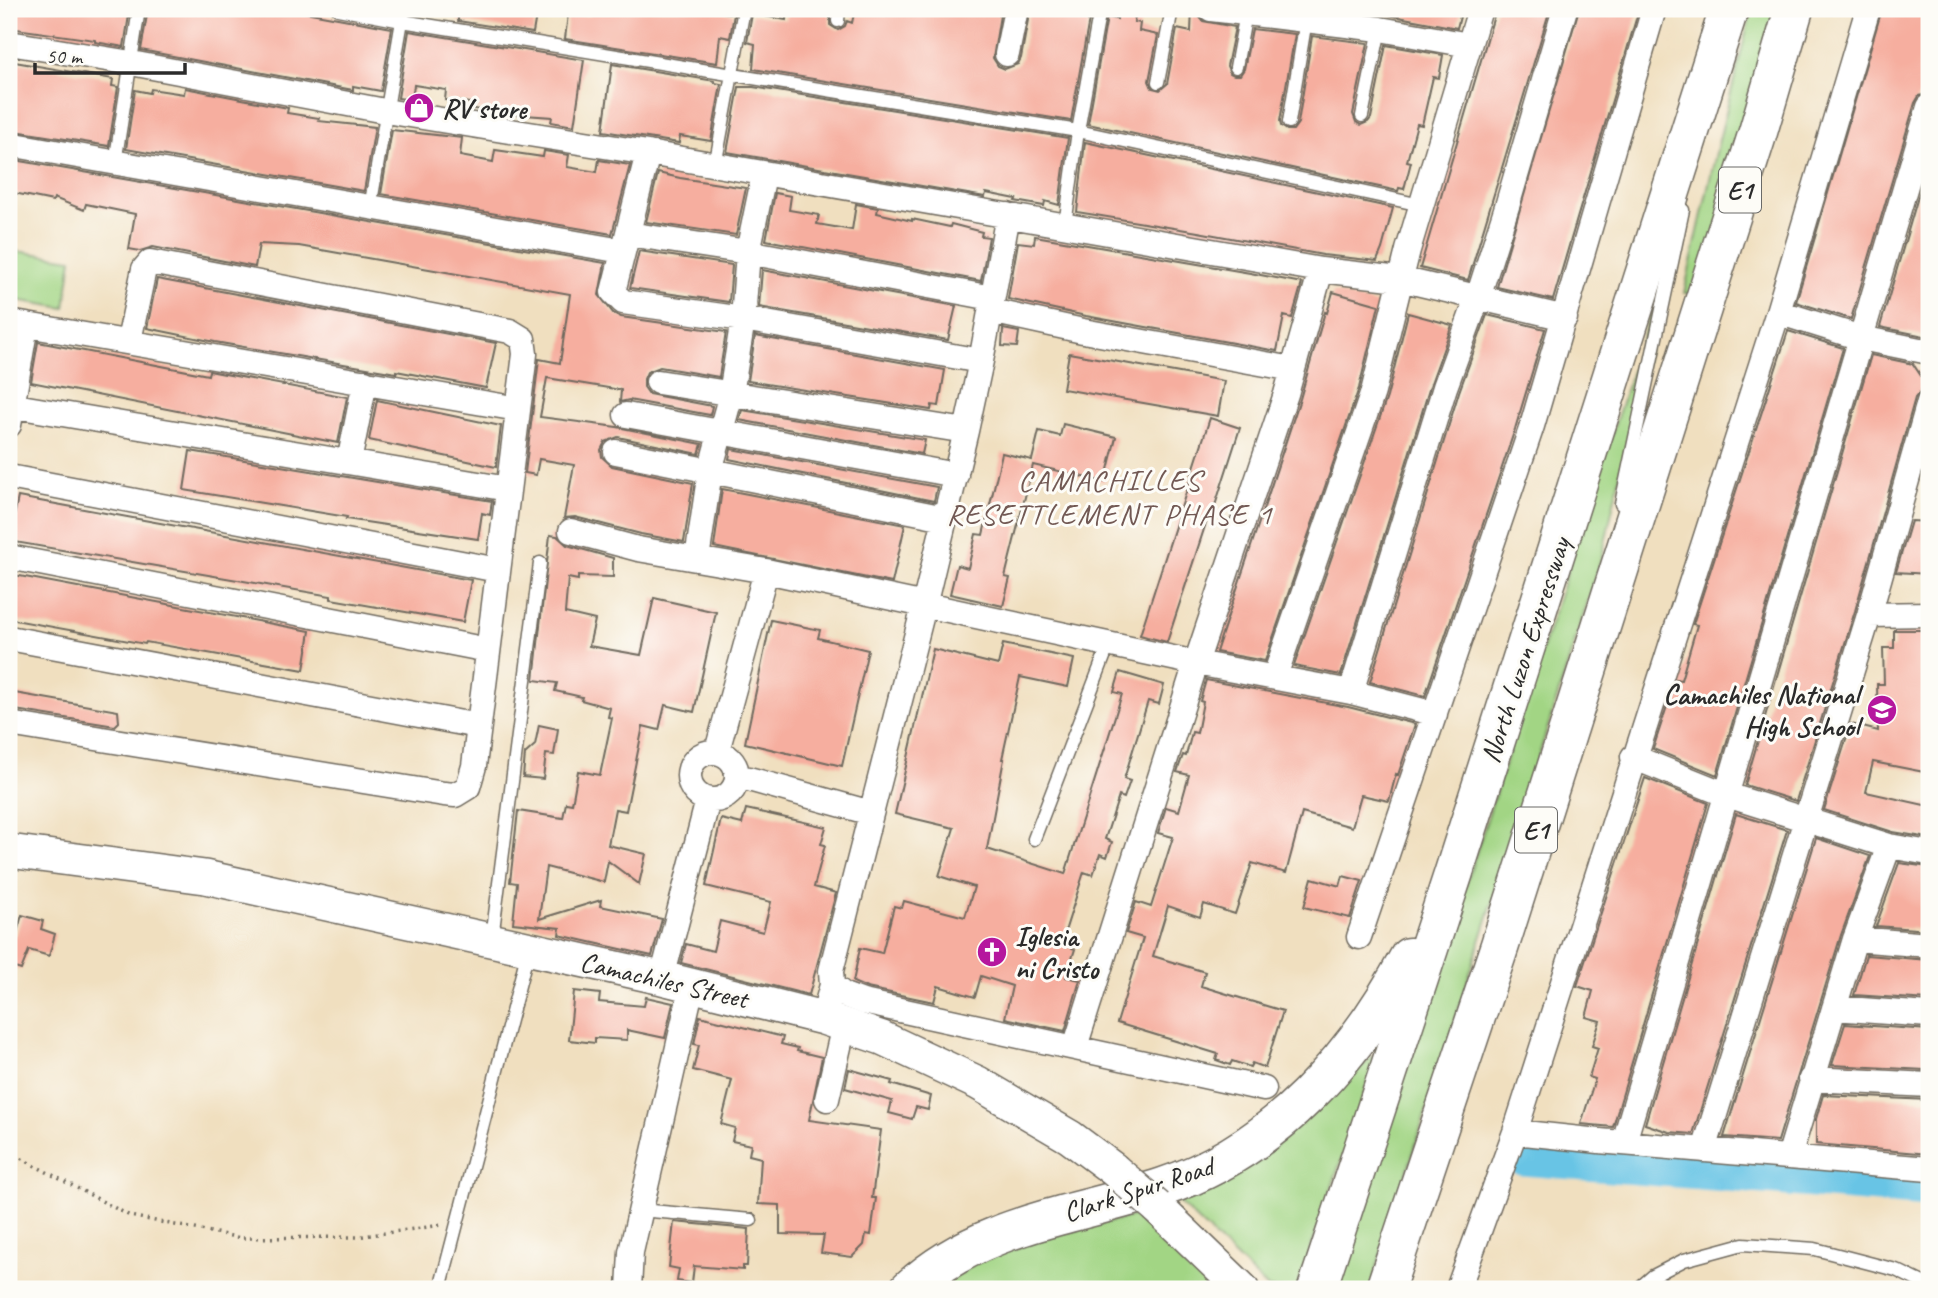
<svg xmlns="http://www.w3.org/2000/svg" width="1938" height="1298" font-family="Caveat,sans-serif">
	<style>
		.green { fill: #a2d584; stroke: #668058; stroke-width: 2 }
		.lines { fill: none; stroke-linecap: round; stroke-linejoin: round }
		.river { stroke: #67c4e5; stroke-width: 37 }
		.building { fill: #f6ae9f }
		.lane-casing { stroke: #706a5f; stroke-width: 15 }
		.street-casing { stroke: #706a5f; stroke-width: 27 }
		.secondary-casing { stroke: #706a5f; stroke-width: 36 }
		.highway-casing { stroke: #706a5f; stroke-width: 41 }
		.path { stroke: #706a5f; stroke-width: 3.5; stroke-dasharray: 2 5; stroke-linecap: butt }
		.lane { stroke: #fff; stroke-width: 12 }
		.street { stroke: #fff; stroke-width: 24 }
		.secondary { stroke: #fff; stroke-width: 33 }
		.highway { stroke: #fff; stroke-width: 38 }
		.secondary-bridge-casing { stroke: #706a5f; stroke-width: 36; stroke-linecap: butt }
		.secondary-bridge { stroke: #fff; stroke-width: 33 }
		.labels { text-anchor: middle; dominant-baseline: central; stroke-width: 6; stroke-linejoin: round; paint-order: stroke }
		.shield { fill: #fdfcf7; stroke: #6a6a68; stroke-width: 2 }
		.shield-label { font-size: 26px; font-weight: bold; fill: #2b2b2b }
		.poi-label { font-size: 28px; font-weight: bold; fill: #2b2b2b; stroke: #fdfcf7; text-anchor: start }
		.street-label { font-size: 28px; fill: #2b2b2b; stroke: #fdfcf7 }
		.neighbourhood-label { font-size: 30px; letter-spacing: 2px; fill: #725954; stroke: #fdfcf7 }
	</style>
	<rect width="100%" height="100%" fill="#fdfcf7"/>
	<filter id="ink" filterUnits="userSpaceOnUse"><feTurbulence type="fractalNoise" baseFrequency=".0143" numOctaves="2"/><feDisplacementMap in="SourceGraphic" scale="14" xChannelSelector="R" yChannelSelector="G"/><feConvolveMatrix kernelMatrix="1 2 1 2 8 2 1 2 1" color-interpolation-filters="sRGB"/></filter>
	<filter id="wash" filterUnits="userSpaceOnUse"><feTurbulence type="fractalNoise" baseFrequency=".00686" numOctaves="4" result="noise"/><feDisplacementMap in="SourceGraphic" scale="28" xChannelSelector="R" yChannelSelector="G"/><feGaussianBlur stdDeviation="1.57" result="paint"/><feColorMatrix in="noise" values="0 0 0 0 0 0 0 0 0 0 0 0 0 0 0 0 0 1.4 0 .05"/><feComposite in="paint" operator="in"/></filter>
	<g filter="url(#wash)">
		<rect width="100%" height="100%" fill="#f0dfbf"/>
		<path class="green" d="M1752,9H1784L1697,295L1684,293L1718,144Z
			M9,250L72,259L65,308L9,299Z
			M1669,257L1602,556L1370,1289H1335Z
			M1379,1050L1297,1289H1269L1177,1201C1221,1186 1255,1158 1290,1129C1321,1104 1351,1078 1379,1050Z
			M1144,1213L1225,1289H939L975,1263L1041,1239Z"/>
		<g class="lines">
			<path class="river" d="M1522,1157L1929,1189"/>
		</g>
		<g id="blocks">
			<path class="building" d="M9,9H130L124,47L95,42V40L9,28Z
				M148,9H289L392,28L381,91L353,86V90L141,50Z
				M458,9H537L533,33L458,21Z
				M591,9H706L734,14L730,38L720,36L717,63L565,39L568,14L590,16Z
				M787,9H816L830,14V25L838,30L845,26L847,21L852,23L855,9H863L887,16L888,9H1001L993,58L998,66L1005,69L1018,64L1021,58L1030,9L1085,12L1090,14L1071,121L753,69L755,44L747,42L752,14L786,20Z
				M1192,9H1196L1198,15L1203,21L1235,27L1227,66L1230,73L1234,75H1240L1244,69L1252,29L1295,34L1280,121L1281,126L1287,130H1293L1298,123L1312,36L1368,43L1353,114L1356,122L1361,125L1368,122L1371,118L1386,45L1443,55L1439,78L1433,77L1422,125L1417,124L1407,161L1411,162L1404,189L1399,188L1398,191L1088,124L1107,17L1117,19V13L1135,16L1134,22L1140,23L1139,31L1158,35L1149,81L1152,88L1160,90L1167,84L1177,29L1191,32Z
				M1389,9H1462L1457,28L1388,15Z
				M1496,9H1550L1468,280L1420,268Z
				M1579,9H1639L1553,300L1497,287Z
				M1882,9H1910L1929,13V93L1919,96L1915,103L1851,319L1796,302Z
				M409,31L584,60L574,126L551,122L552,117L495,113L470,108L471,103L445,100L446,90L414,85L412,100L398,98Z
				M9,61L113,79L112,86L118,87L109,146L9,130Z
				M612,64L715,81V83L721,84L711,141L680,136L679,143L603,131Z
				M739,87H753L1068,138L1059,205L1045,201L1044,206L1015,201L1016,199L986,193L985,197L727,152Z
				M185,88L288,108L287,113L319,118L318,121L375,127L364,191L126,149L135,90L150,93L151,89L184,94Z
				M392,130L462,138L460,156L493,162L495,150L543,157L544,151L569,155L567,167L597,172L599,160L630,165L612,234L381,194Z
				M1085,142L1393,208L1382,249L1377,261L1323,255L1198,232L1077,212Z
				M9,159L605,263L599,295L613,313L621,317L726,332L719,377L660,367L647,372L644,379V387L649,394L712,406L710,415L629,400L620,402L621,390L547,378L540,417L617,427L702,444L699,454L618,437L605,442L601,450L602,457L612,466L693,483L684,542L641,534L575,517L564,518L574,465L539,459L536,475L525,473L539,359L560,363L570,294L299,246L259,244L255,267L153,247L140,251L129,249L135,214L86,204L84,210L54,198L53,201L9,192Z
				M1929,159V337L1880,327Z
				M658,173L680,178L746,188L736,235L646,222Z
				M775,193L791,196L789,210L819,215L817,224L852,230L856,204L878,208L877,213L912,221V219L950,227L951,224L982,232L981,236L989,237L981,281L766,240Z
				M1035,236L1250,273L1302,283L1292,318L1284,316L1277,351L1086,316L1008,299L1018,242L1034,244Z
				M639,251L732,265L729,302L630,288Z
				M762,270L956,306L948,340L759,307Z
				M157,279L496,343L486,388L396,371V373L215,342L147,328Z
				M1333,292L1379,305L1359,388L1265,661L1216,652L1300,399L1325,312L1327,313Z
				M1408,313L1452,325L1431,383L1341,675L1294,666L1387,397Z
				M1487,315L1545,329L1515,429L1425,696L1370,682L1459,392Z
				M1003,329L1019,332L1017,347L1002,346Z
				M1788,331L1843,348L1717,775L1653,749L1676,679L1681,680L1697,625L1693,624Z
				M755,336L945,370L939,406L932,405L931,410L748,381Z
				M38,342L208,375L209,371L347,397L338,443L31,382Z
				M1069,353L1224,381L1218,416L1063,389Z
				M1871,355L1913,364L1925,382L1922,389L1915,398L1855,611L1796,801L1745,785Z
				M377,400L501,426L496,467L369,440Z
				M742,410L925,440L922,454L739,420Z
				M1210,418L1240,428L1211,518L1208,517L1167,642L1147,637L1140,635Z
				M1063,424L1116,437L1105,482L1033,465L1005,577L1010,578L1003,606L950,594L957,565L968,568L976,534L983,535L1002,453L1032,460L1039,431L1060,436Z
				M731,449L937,487L934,501L729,459Z
				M190,451L492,501L490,515L482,513L478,539L346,519L347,517L184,490Z
				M722,489L905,525L892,583L714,547Z
				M18,497L471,580L463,622L331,599V596L9,541V521L13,522Z
				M1911,521L1929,522V574L1896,572Z
				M550,535L557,536L567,545L613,558V577L578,576V580L568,578L565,613L595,620L589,646L641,655L654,598L716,612L694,712L665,705L659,730L643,726L626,811L615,809L608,845L646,854L639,884L608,861L604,882L546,867L539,919L601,900L600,906L662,919L652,956L559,935L560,928L513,923L517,883L510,882L518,811L563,818L566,803L572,804L578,771L600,775L612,718L608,717L610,708L581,700L582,697L555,691L557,683L534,680Z
				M9,574L310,631L304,670L146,642L145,644L9,619Z
				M771,620L820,630L818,638L868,650L842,766L745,743Z
				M1894,630H1929V773L1873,762L1866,792L1929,806V838L1893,832L1824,810L1851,724L1878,731L1877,684H1884L1883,648H1894Z
				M1003,644L1074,659L1068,687L1020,677L1002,759H1004L987,849L1065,874L1122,694L1114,692L1120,672L1164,685L1159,704L1148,701L1124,779L1130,781L1124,798L1119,796L1105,839L1112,842L1107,857L1100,854L1093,875L1084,872L1061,944L1075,949L1066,977L1080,980L1065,1031L1005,1018L1012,986L981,976L975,997L938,986L934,1002L867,988L853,982L860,948L882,953L894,906L902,908L904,901L965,917L974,887L939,876L954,828L895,814L933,649L998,665Z
				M1206,680L1348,707L1415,724L1398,775L1396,774L1389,801L1361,795L1352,827L1302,813L1286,873L1252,863L1235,914L1204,904L1200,917L1168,906L1153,956L1205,972L1201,986L1283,1011L1265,1068L1252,1063L1250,1067L1232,1061L1230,1065L1216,1060L1218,1054L1117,1023L1143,938L1126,933L1136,902L1151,907L1173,837L1158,833L1166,807L1179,811L1189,775L1177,772L1183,755L1186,756L1192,732L1197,733L1203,702L1200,701Z
				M9,692L118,711L119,722L115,726L9,709Z
				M539,725L558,729L554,755L546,754L543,779L523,777L525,754L535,745Z
				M1645,778L1708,803L1613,1127L1581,1124L1595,1079L1589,1077L1598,1048L1592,1046L1600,1021L1586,1017L1593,991L1577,986Z
				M746,809L826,827L821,844L825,845L814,887L836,893L809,995L681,963L686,944L713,951L720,921L763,932L771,902L706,886L721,819L742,824Z
				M1736,814L1787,830L1693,1134L1669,1132L1645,1124Z
				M1816,838L1870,856L1841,935L1778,1141L1724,1137Z
				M1899,863L1929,867V930L1876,926Z
				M1343,876L1362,881L1350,918L1304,907L1312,878L1340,886Z
				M22,915L43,921L41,929L55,934L49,956L29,950L21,970L9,966V934L16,936Z
				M1866,955L1929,960V1000L1854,995Z
				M574,991L600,994L599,1002L644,1006L646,997L673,1003L665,1038L627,1030V1040L595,1038V1043L569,1040Z
				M700,1016L783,1037L781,1044L798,1048L797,1051L822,1057L809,1120L881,1130L872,1198H876L871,1235L866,1234L864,1245L852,1257L821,1253L824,1235L780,1234V1205L758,1204L761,1158L749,1155L751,1145L732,1141L735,1128L721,1124L732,1080L693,1070L699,1045L694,1044Z
				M1845,1024L1929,1030L1925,1070L1832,1065Z
				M849,1069L892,1081L891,1084L931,1096L928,1110L916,1107L912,1119L889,1113L892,1101L845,1088Z
				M1823,1095L1929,1100V1154L1816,1144V1119Z
				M674,1222L749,1229L747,1266H743V1270L694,1266L692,1283L677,1281L679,1269L669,1267Z"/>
		</g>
	</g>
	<g filter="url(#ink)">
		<use href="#blocks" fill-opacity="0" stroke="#706a5f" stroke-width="2"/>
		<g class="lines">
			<g class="lane-casing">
				<path id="lane" d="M338,9L402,21L1078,131L1421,205
					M838,21L839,9
					M1236,67L1246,13
					M1158,82L1172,9
					M1362,116L1380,29
					M1289,122L1306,20
					M115,163L139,9
					M715,166L744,9
					M370,208L404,9
					M1065,225L1078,131L1100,9
					M1621,504L1683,210
					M1034,839L1109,644
					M492,938L540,563
					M640,1210L751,1220
					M440,1289L528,951
					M1638,1289L1653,1276L1684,1260L1743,1244L1815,1249L1896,1270L1929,1286"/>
			</g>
			<g class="street-casing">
				<path id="street" d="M1211,9L1380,29L1469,45
					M9,43L131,63L385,111L648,153L1321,270L1400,279L1565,318
					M1007,54L1016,9
					M9,144L622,251
					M648,153L613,292L623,302L743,319L981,361
					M628,234L748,252L992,298
					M991,311L1083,331L1293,369
					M1778,312L1861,338L1929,352
					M9,322L518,409
					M658,382L966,431
					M9,405L508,489
					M626,415L956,475
					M9,425L26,325
					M616,452L945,518
					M349,462L365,382
					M9,477L498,570
					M571,531L638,549L766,571L1196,663L1351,692L1435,714
					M9,557L488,650
					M697,559L710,471L731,394L743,319L748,252L764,175
					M1869,615L1929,614
					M9,638L478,726
					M1275,676L1373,392L1408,250L1480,9
					M1351,692L1445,387L1478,297L1508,203L1565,9
					M9,724L444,794L455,795L468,787L474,766L525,354L523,339L510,331L150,262L144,269L129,341
					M717,751L766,571
					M689 776a24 24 0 1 1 48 0a24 24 0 1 1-48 0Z
					M1633,757L1727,795L1889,846L1929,853
					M738,776L871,813
					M1359,937L1532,426L1654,9
					M1855,939L1929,945
					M662,978L708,800
					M832,985L844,995L863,1002L1264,1089
					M1834,1008L1929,1015
					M823,1018L832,985L831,971L924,606L966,431L981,361L1008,215
					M1075,1047L1196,663L1286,394L1321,270
					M1811,1079L1929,1085
					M827,1099L844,1025
					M1515,1132L1599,1141L1929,1169
					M1624,1142L1929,107
					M1704,1150L1869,615L1929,402
					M1789,1157L1855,939L1889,846
					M629,1289L631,1252L692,986
					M1458,1289L1515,1132L1778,312L1868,9"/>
			</g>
			<g class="secondary-casing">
				<path id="secondary" d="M9,851L205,877L662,978L823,1018L882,1038L978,1083L1070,1137L1113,1169
					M1157,1207L1242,1289"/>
			</g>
			<g class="highway-casing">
				<path id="highway" d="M909,1289C981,1223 1074,1216 1163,1187C1275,1150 1355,1057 1409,957
					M1317,1289L1453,875L1729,9
					M1385,1289L1500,945L1758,132L1794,9"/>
			</g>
			<path class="path" d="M9,1152L130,1216L241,1238L357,1237L442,1225"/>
			<use href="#lane" class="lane"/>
			<use href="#street" class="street"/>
			<use href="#secondary" class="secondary"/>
			<use href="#highway" class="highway"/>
			<g class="secondary-bridge-casing">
				<path id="secondary-bridge" d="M1113,1169L1157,1207"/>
			</g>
			<use href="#secondary-bridge" class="secondary-bridge"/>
		</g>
	</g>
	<defs>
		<g id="shop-disc" transform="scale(1.575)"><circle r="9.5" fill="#b5179e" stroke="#fdfcf7"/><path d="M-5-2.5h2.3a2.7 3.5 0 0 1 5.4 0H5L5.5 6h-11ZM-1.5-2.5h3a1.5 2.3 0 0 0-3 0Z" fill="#fff"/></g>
		<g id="school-disc" transform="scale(1.575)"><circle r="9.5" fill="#b5179e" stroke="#fdfcf7"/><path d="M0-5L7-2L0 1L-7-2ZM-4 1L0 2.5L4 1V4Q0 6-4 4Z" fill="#fff"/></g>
		<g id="church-disc" transform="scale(1.575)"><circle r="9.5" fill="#b5179e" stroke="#fdfcf7"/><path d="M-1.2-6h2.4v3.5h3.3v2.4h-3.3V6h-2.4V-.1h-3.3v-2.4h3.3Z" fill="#fff"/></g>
	</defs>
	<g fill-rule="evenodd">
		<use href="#shop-disc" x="419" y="108"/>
		<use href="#school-disc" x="1882" y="710"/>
		<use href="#church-disc" x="992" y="952"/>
	</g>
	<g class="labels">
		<g class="shield">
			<rect x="1719" y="167.5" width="42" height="45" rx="5"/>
			<rect x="1515" y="807.5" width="42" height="45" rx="5"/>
		</g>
		<g class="shield-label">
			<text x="1740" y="190">E1</text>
			<text x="1536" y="830">E1</text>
		</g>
		<g class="poi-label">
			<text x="442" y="108">RV store</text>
			<text x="1859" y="694" text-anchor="end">Camachiles National<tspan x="1859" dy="32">High School</tspan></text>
			<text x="1015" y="936">Iglesia<tspan x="1015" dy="32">ni Cristo</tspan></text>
		</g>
		<g class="street-label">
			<text transform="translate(1525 650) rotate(-72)">North Luzon Expressway</text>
			<text transform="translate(664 980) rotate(13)">Camachiles Street</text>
			<text transform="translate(1138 1189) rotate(-18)">Clark Spur Road</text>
		</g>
		<g class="neighbourhood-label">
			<text x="1110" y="480">CAMACHILLES<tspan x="1110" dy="34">RESETTLEMENT PHASE 1</tspan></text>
		</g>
	</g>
	<rect width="1938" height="1298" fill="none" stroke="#fdfcf7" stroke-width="35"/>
	<path d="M35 63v10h150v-10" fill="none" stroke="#2b2b2b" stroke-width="3.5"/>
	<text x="46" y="63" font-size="21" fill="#2b2b2b" stroke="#fdfcf7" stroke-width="5" paint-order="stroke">50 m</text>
</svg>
